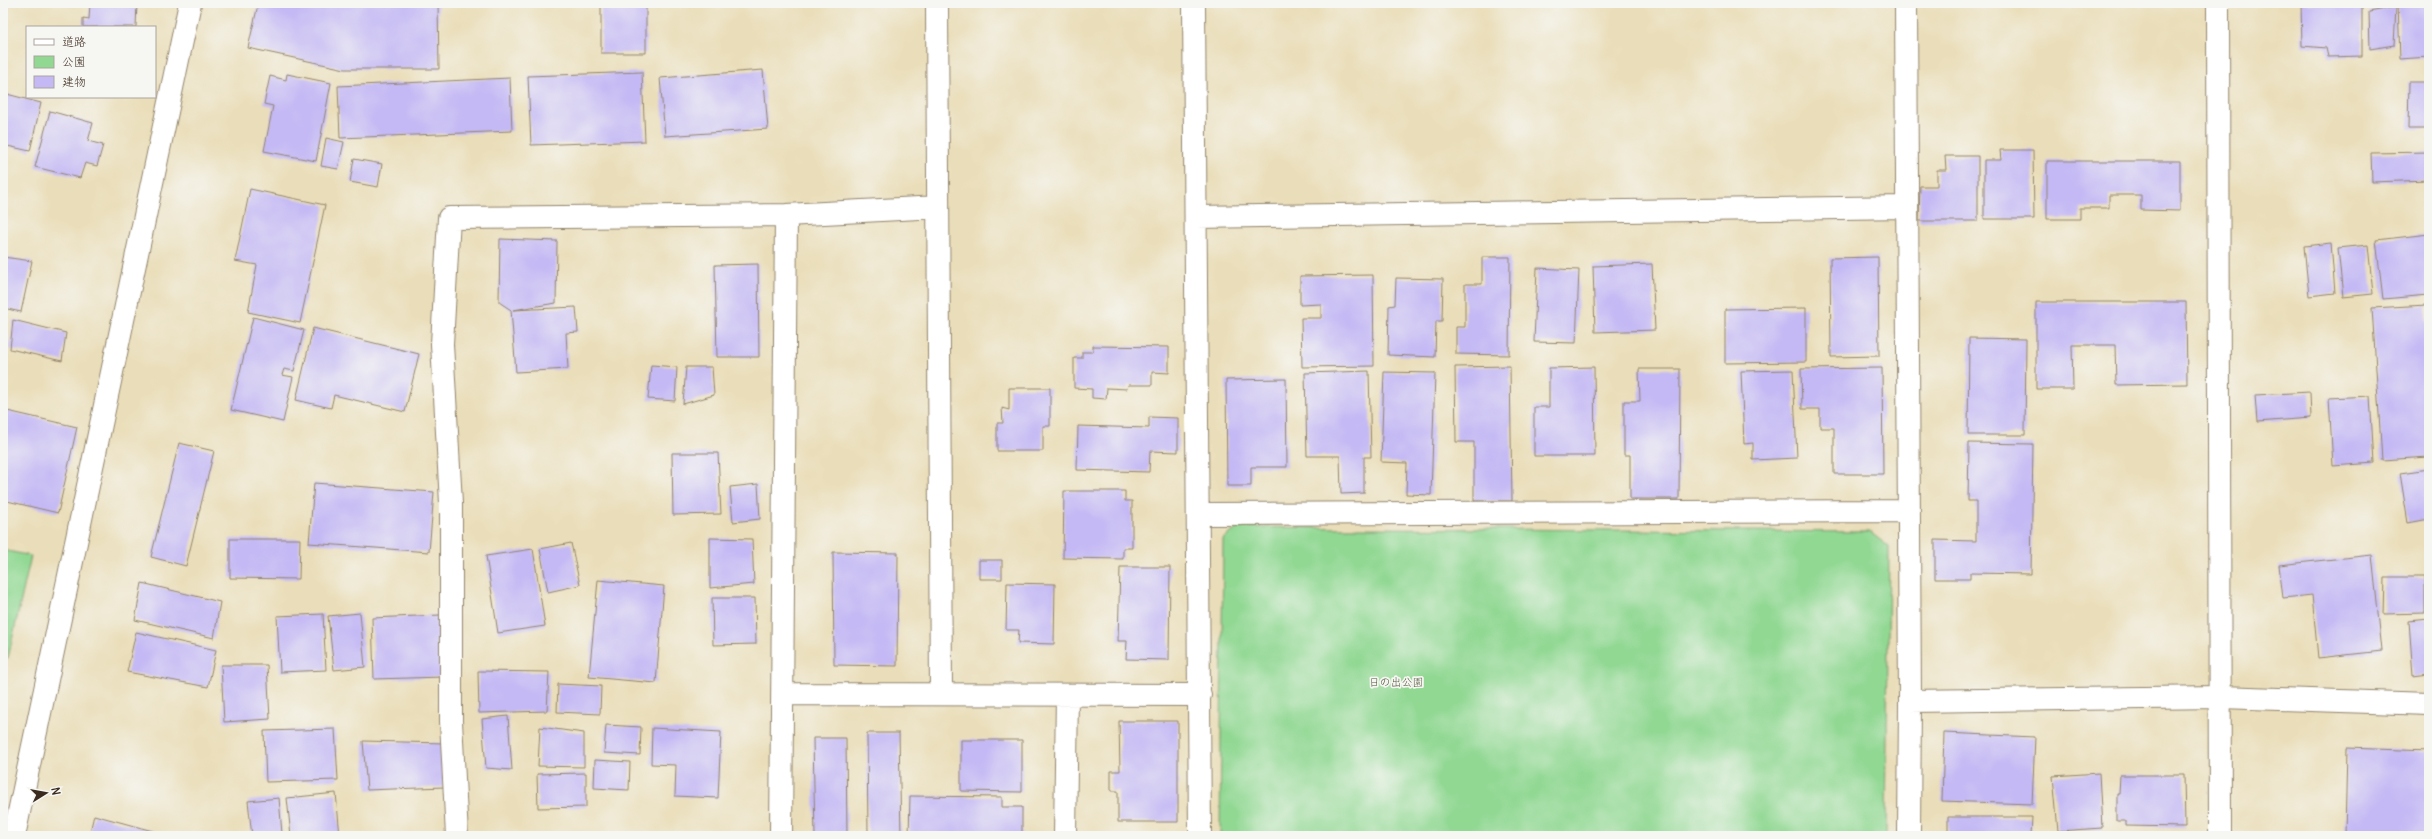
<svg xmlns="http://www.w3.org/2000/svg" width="2432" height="839" font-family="Delius,'Klee One',sans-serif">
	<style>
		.green { fill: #91d893; stroke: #668158 }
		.building { fill: #c4b9f4 }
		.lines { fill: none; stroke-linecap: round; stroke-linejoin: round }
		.minor-casing { stroke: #92846c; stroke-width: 24 }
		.tertiary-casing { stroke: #92846c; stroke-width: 24 }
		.minor { stroke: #fff; stroke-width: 22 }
		.tertiary { stroke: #fff; stroke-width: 22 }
		.labels { text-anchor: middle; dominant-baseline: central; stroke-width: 3.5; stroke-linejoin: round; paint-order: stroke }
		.park-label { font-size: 11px; fill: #50563b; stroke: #f6f6f2 }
	</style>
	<rect width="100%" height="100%" fill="#f6f6f2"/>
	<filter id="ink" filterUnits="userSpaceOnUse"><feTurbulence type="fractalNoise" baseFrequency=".025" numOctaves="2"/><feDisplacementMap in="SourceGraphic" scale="8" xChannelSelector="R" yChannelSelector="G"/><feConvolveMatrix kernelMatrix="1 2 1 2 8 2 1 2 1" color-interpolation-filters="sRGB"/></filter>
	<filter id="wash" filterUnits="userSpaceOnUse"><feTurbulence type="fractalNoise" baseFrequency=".012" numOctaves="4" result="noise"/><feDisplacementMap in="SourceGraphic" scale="16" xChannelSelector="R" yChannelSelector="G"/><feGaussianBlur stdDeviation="0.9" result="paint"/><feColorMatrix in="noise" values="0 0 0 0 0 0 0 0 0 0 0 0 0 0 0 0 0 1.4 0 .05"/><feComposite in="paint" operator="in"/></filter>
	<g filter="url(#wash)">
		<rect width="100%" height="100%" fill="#eadeba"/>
		<path class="green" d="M1239,527L1870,532L1889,547L1886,836H1220L1223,539Z
			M3,550L31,556L8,658L3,657Z"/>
		<g id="blocks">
			<path class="building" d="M90,3H137L136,27H83V18L89,19Z
				M262,3H438L439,69H345L248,48L257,9Z
				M601,3H646V53H601Z
				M2301,3H2362V56L2328,57L2326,48L2302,46Z
				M2398,3H2429V57L2400,59Z
				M2396,7L2394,45L2370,49L2369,12Z
				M763,70L768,129L665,136L660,78Z
				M642,72L645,141L531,145L528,76Z
				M287,74L331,83L316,161L264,151L273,106L264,104L270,76L286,80Z
				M510,78L512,131L340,138L338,86Z
				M2409,82H2429V129H2408Z
				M3,93L41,103L30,151L3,145Z
				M50,111L93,123L88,141L103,145L97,166L85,163L80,178L35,167Z
				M326,138L344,142L338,169L321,166Z
				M2000,150H2033L2034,219H1984V160H2001Z
				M2429,152V180L2372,182L2371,153Z
				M1945,156H1978V221H1919L1920,186H1937V170H1946Z
				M354,159L382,164L378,187L350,182Z
				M2047,161H2180V211L2141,210V195H2109V208H2080V219H2047Z
				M250,189L325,205L300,323L248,312L257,265L235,261Z
				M2429,234V295L2383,299L2376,240Z
				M500,239L557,241L556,303L513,310L576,307L578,332L566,333L568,369L516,372L511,310L499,302Z
				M2331,243L2335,293L2309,296L2304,246Z
				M2368,245L2373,294L2343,297L2338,248Z
				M3,257L32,261L21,312L3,308Z
				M1482,257H1510L1509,355L1456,354V327H1465V284H1482Z
				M1878,257L1879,356L1831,357L1830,258Z
				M758,264L759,357H717L715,265Z
				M1652,264L1655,330L1595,332L1593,266Z
				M1537,268L1579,270L1576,343L1534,342Z
				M1373,275L1374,366L1302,367L1301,318H1321V304L1300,305V276Z
				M1396,278L1443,279L1442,321H1436L1435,357L1388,355L1389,306L1395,305Z
				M2036,302H2186L2187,384L2116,385L2115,345H2072L2073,389H2036Z
				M2427,305L2429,457L2382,460L2372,308Z
				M1806,308V362L1725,363V309Z
				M253,317L304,330L294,371L284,369L282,375L293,377L283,422L231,410Z
				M13,320L66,333L62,361L10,349Z
				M313,328L419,354L405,412L334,395L331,408L296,400Z
				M1969,338L2026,339L2025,435H1968Z
				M1093,346L1169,347V373L1152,372V385H1128L1127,389L1107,388L1106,399L1092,398V389L1074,388V358H1082V352H1093Z
				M651,365L677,367L675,401L648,399Z
				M1510,366L1512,501H1474V442H1456L1455,367Z
				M686,367H712L714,395L683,404Z
				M1594,367L1595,456H1534V407H1549V368Z
				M1882,368L1883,474H1834V428H1820V409H1802L1801,369Z
				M1639,369H1680L1679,499H1630V455H1624V401H1640Z
				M1793,370L1797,458L1753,460V443L1744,444L1741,371Z
				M1369,371L1371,457H1364V493L1341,494L1340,456H1307L1305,373Z
				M1384,372L1435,373L1431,495L1406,494L1407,463L1381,462Z
				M1286,379L1287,467H1251V486H1227L1226,380Z
				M1009,388H1050V426H1043V451H997V423H1003L1002,408L1009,410Z
				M2310,392L2311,418L2257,422L2255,395Z
				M2370,396L2374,463L2333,466L2329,398Z
				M3,410L77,427L58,513L3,500Z
				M1149,417L1178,418V452L1150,451L1149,472L1077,470L1078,426L1149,428Z
				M179,443L214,451L186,566L151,557Z
				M1969,443L2033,444L2031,574L1970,573V579H1935V540L1976,541V501H1968Z
				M672,453H718L721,514L673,515Z
				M2429,469V519L2408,523L2400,473Z
				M314,483L434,492L429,552L309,543Z
				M758,484L760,519L733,522L730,487Z
				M1064,491H1125V501H1132V548H1123V559L1063,558Z
				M710,538L752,539L754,584L710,588Z
				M230,539H300L299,579L230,578Z
				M571,543L580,585L548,592L540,549Z
				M533,549L545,626L498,633L486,556Z
				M833,552L898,553L897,666L834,665Z
				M2372,555L2382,651L2318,658L2312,595L2283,598L2279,565Z
				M979,560H1002V579H979Z
				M1120,567H1170L1169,660L1126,659L1127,641H1118Z
				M2385,577H2425V613L2384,614Z
				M598,580L664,586L656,683L589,677Z
				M142,583L220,602L214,638L135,620Z
				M1007,583L1055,584L1054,644L1018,643L1019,630H1006Z
				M712,598H755L756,644L713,645Z
				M360,613L365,667L334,670L328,616Z
				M323,614L326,670L280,672L277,616Z
				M440,615L443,677L374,679L372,618Z
				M2429,619V674L2413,676L2409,621Z
				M136,632L216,650L208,687L127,672Z
				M221,665H267L270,719L224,722Z
				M478,671L549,672L547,711L479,713Z
				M558,684L601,686L600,714L557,712Z
				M508,716L512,770L486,768L482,719Z
				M1119,721H1178V822H1118V791H1111V771H1120Z
				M606,725L641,727L640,755L604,753Z
				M540,727L584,733V767L538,766Z
				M652,728L721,732L718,798L675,796L676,765L651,764Z
				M335,729L338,780L266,782L264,731Z
				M867,733H899L901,836H868Z
				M1944,733L2035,737L2032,804L1942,801Z
				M813,738H846L847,836H815Z
				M961,740H1022V792L961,791Z
				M363,741L444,743V787L367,790Z
				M2347,748L2429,751V836H2345Z
				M595,760L630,762L629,790L594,788Z
				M586,773V807L538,808L537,774Z
				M2099,773L2102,828L2058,831L2053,776Z
				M2120,775H2184L2185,827L2125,826V821H2117V794H2119Z
				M336,793L340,836H291L287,798Z
				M910,796L1002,797V807H1022V836H909Z
				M279,798L282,834L252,836L248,801Z
				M94,815L171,836H89Z
				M1948,817H2032L2031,836H1948Z"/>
		</g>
	</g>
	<g filter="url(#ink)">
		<use href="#blocks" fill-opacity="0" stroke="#92846c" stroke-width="1"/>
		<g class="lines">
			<g class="minor-casing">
				<path id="minor" d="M937,3L941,694
					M1194,3L1200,836
					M1906,3L1910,701L1909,836
					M1196,217L1907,207
					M1198,514L1909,511
					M783,694L1200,695
					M1910,701L2221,697L2429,704
					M457,836L451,721V503L442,344L449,218L786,215L938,207
					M781,836L786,215
					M1065,836L1067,695"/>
			</g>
			<g class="tertiary-casing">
				<path id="tertiary" d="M2218,3L2220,836
					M14,836L190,3"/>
			</g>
			<use href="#minor" class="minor"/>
			<use href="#tertiary" class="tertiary"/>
		</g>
	</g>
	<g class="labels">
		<g class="park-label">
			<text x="1396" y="682">日の出公園</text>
		</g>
	</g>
	<rect width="2432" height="839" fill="none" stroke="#f6f6f2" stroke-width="16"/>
	<rect x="26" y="26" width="130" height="72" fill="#f6f6f2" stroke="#aba49d"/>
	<rect x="34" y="39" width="20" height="6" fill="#ffffff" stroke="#aba49d"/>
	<text x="62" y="46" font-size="12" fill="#3b2a1e">道路</text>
	<rect x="34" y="56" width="20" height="12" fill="#91d893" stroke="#aba49d"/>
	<text x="62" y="66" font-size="12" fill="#3b2a1e">公園</text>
	<rect x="34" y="76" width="20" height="12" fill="#c4b9f4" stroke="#aba49d"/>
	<text x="62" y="86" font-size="12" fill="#3b2a1e">建物</text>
	<g transform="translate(46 793) rotate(79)" stroke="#f6f6f2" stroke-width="3" paint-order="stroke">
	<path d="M0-3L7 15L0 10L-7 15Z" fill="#3b2a1e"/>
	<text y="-6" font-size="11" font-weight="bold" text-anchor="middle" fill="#3b2a1e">N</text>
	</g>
</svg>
